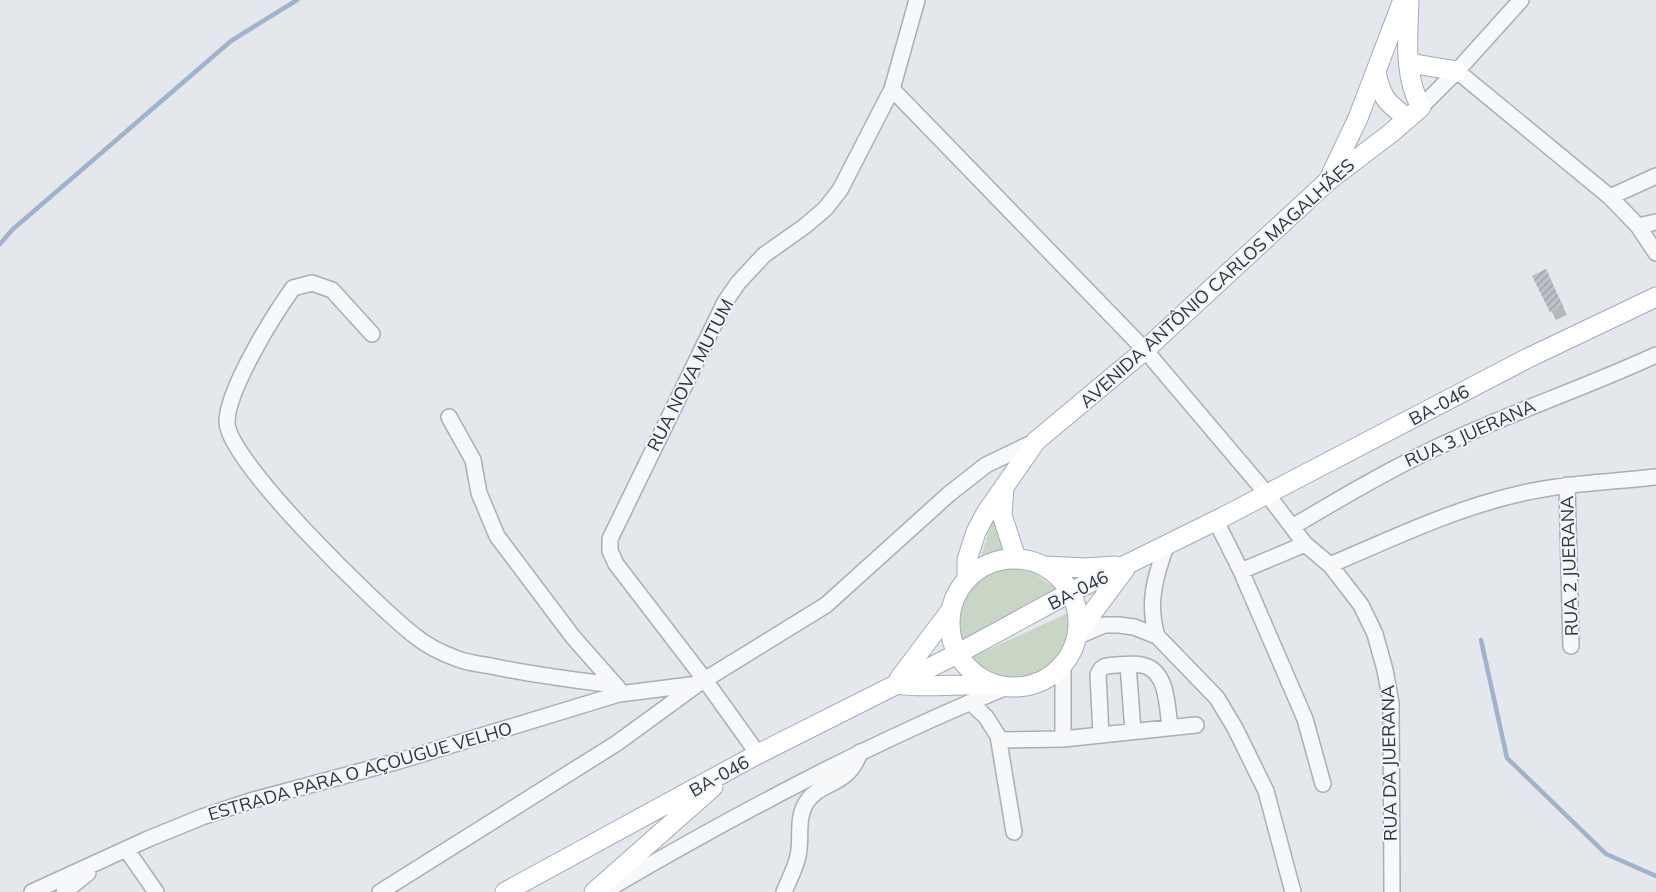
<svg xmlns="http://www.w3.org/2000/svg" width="1656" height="892" font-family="Mulish,sans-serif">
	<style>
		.green { fill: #c9d6c5 }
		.shadow { fill: #0003 }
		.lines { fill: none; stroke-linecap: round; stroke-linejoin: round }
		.stream { stroke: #9fb4cc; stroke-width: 4.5 }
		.building { fill: url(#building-hatch) }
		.minor-casing { stroke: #a9aeb7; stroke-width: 18 }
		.major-casing { stroke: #a3abb8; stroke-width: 21 }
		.minor { stroke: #f7f8fa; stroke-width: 15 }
		.major { stroke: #fff; stroke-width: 19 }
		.labels { text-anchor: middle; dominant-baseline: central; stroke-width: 4; stroke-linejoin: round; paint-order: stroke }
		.street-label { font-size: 18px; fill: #2b3445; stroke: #f4f6f9 }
	</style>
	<defs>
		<pattern id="building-hatch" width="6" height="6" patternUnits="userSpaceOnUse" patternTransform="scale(1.25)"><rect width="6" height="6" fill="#bbc0ca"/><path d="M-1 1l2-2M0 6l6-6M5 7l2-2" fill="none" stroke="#989da6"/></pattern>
	</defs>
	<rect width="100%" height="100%" fill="#e4e7ec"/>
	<path class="green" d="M994,514L997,532L1006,551L980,560Z
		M1013,568L1034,573L1056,589L961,641C949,603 975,572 1013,568Z
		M1068,613C1074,671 1009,703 970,658Z"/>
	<path class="shadow" d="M1534,276L1550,279L1567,315L1556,320Z"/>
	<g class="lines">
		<path class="stream" d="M0,244L12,230L231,41L297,0
			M1481,640L1507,758L1606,854L1656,876"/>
	</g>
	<path class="building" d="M1546,269L1563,306L1550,312L1532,276Z"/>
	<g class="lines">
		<g class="minor-casing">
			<path id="minor" d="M1457,71L1610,197L1638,226L1656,253
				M892,89L1145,350L1267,494L1305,544L1330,565L1361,605L1375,634L1385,670L1391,703L1392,892
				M1421,107L1457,71L1521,0
				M1610,197L1656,176
				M1638,226L1656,222
				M372,334L332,290L312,283L293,288C273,316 227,390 227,422C227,461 379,608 415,636C426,645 444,654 458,659C468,663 480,664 491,666C532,675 573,680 614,685
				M449,417L473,460L479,493L497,536L573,637L618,688
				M1567,485L1571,646
				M1216,521L1241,571L1305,544
				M1292,527C1336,501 1379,475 1425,453C1500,416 1580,390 1656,355
				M1330,565C1393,538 1455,508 1523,493C1567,483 1612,482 1656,477
				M1241,571L1305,719L1323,784
				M1157,636C1147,604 1155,577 1166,546
				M1076,637L1104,625H1119L1134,627L1157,636L1217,698L1235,728L1266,791L1293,892
				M1063,665V739
				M1128,665L1133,731
				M970,702L986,717L998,736L1014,832
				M1101,735L1098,675C1101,665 1107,666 1116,665C1126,665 1138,662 1148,667C1168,676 1167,709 1170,727
				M999,740L1063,739L1196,725
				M758,754L705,680L616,564L610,551V539L725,302L738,283L764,255L805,226L825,209L840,190L892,89L917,0
				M126,849L156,892
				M32,892L148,839L202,817L250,801L399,761L619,694L698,684
				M64,892L88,873
				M380,892L617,743L698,684L826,605L949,494L986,465L1036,441
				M603,892C733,816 867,744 1007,687
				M784,892C789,880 795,869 798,856C802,839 796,819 806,803C820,780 848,788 860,752"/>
		</g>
		<g class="major-casing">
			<path id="major" d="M1409,63L1457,71
				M1376,73C1383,101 1387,102 1408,119
				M1330,177L1358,118L1403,0
				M1004,487L1002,515L1016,558
				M950 623a64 64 0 1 1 128 0a64 64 0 1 1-128 0Z
				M1044,566L1086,568L1115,566
				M967,579V560L976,532L986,513L1036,441L1145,350L1328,181L1391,133L1421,107C1403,75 1408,36 1409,0
				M1078,632L1125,569
				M899,679L951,610
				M896,684C927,689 959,683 991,685
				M505,892L758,754L957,654L1071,592L1223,517L1528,358L1656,297
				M594,892L713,787"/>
		</g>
		<use href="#minor" class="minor"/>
		<use href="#major" class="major"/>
	</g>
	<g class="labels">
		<g class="street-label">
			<text transform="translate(1217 283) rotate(-42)">AVENIDA ANTÔNIO CARLOS MAGALHÃES</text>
			<text transform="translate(690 375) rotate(-63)">RUA NOVA MUTUM</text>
			<text transform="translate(1439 405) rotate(-28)">BA-046</text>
			<text transform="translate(1470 433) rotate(-24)">RUA 3 JUERANA</text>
			<text transform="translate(1569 566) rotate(-92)">RUA 2 JUERANA</text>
			<text transform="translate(1078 590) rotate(-27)">BA-046</text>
			<text transform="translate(1389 763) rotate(-91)">RUA DA JUERANA</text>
			<text transform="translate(360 771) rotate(-16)">ESTRADA PARA O AÇOUGUE VELHO</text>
			<text transform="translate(719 776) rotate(-29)">BA-046</text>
		</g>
	</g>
</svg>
